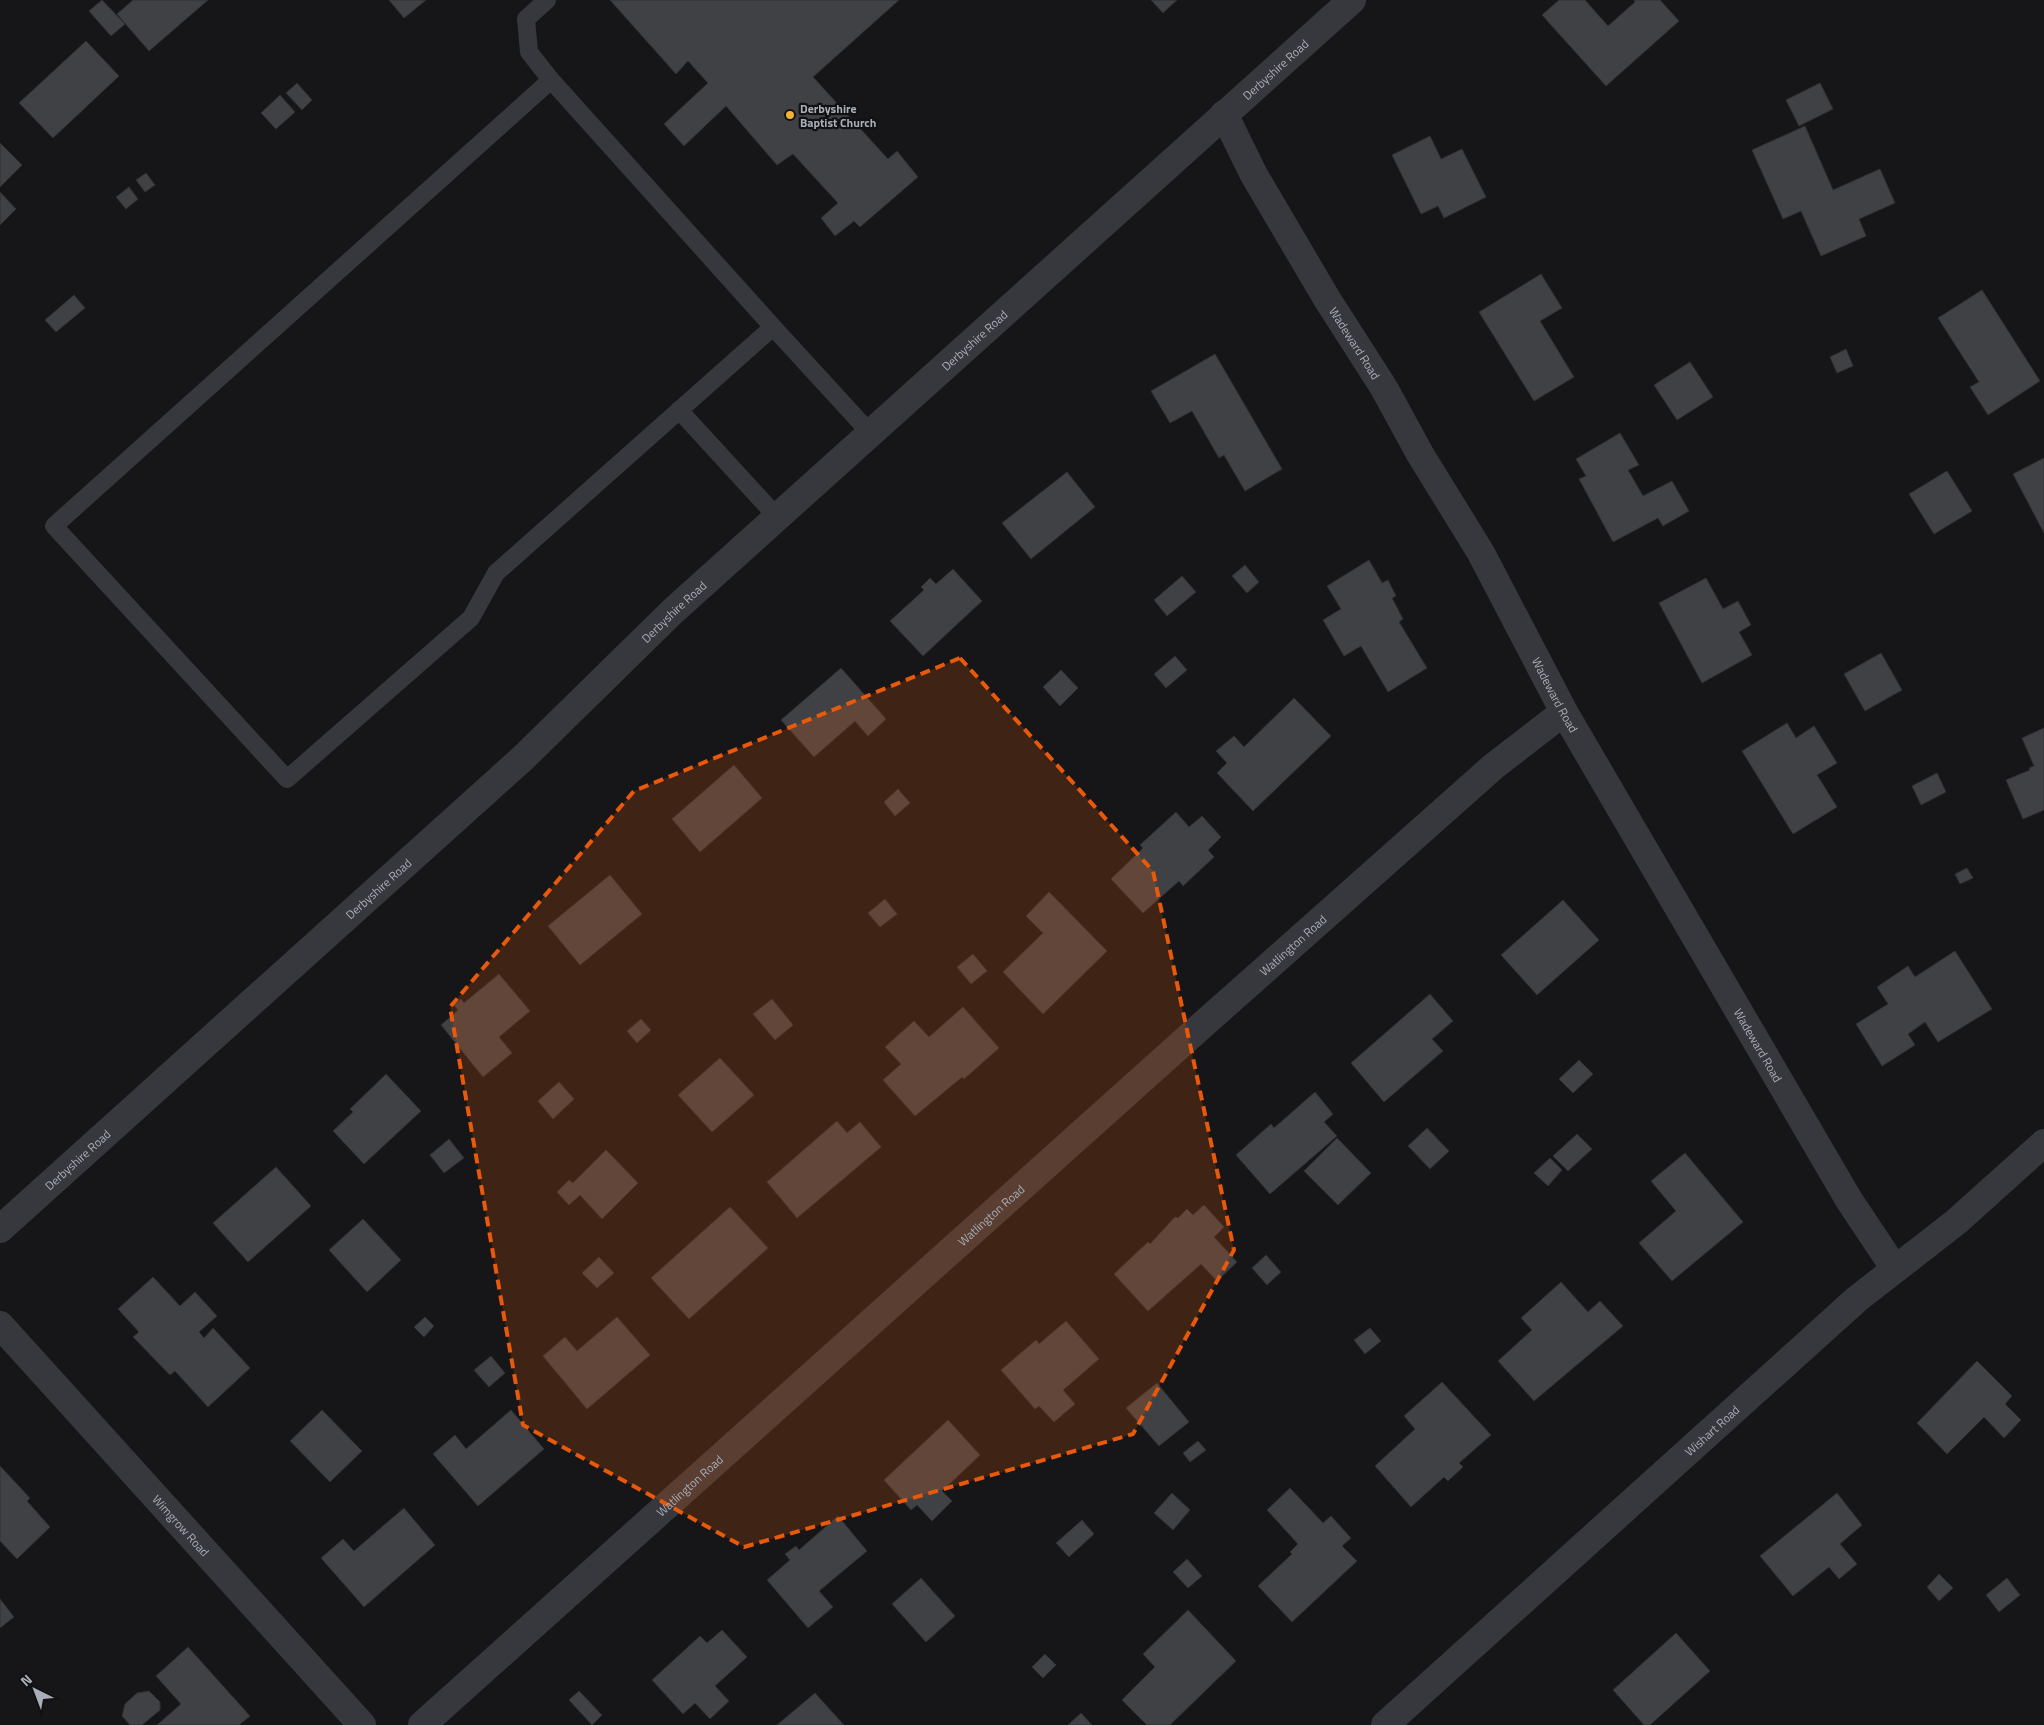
<svg xmlns="http://www.w3.org/2000/svg" width="2044" height="1725" font-family="'Titillium Web',sans-serif">
	<style>
		.building { fill: #404145; stroke: #303034 }
		.lines { fill: none; stroke-linecap: round; stroke-linejoin: round }
		.service { stroke: #37383d; stroke-width: 18 }
		.minor { stroke: #37383d; stroke-width: 28 }
		.tertiary { stroke: #37383d; stroke-width: 28 }
		.marked { fill: #e8590c; fill-opacity: 0.2; stroke: #e8590c; stroke-width: 4; stroke-dasharray: 10 6; stroke-linejoin: round }
		.poi-dot { fill: #f2b134; stroke: #111113; stroke-width: 2 }
		.labels { text-anchor: middle; dominant-baseline: central; stroke-width: 4.5; stroke-linejoin: round; paint-order: stroke }
		.street-label { font-size: 12px; fill: #a8adb8; stroke: #111113 }
		.poi-label { font-size: 12px; font-weight: bold; fill: #a8adb8; stroke: #111113; text-anchor: start }
	</style>
	<rect width="100%" height="100%" fill="#161618"/>
	<path class="building" d="M102,0L125,24L111,36L89,11Z
		M133,0H208L149,51L117,14Z
		M389,0H426L404,18Z
		M610,0H899L813,77L888,159L897,151L918,177L860,227L854,221L835,236L821,218L838,203L793,154L777,165L726,106L684,146L664,124L708,83L688,61L676,74Z
		M1151,0H1177L1163,13Z
		M1559,0H1585L1608,26L1635,2L1634,0H1660L1679,21L1606,86L1542,15Z
		M86,41L119,76L53,138L19,103Z
		M297,83L312,100L302,110L286,93Z
		M1820,83L1833,109L1799,126L1786,100Z
		M280,95L295,112L276,129L261,113Z
		M1805,126L1833,190L1880,169L1895,203L1859,219L1866,236L1821,256L1801,211L1783,219L1752,150Z
		M1430,136L1441,159L1462,149L1486,197L1444,218L1438,206L1421,214L1392,155Z
		M0,143L22,165L0,187Z
		M146,173L155,185L145,192L136,180Z
		M129,187L138,199L126,209L116,197Z
		M0,192L16,209L0,225Z
		M1541,274L1562,308L1540,321L1574,377L1534,401L1479,312Z
		M1982,290L2040,381L1988,415L1970,387L1979,382L1938,318Z
		M74,295L85,308L56,332L45,320Z
		M1846,349L1853,366L1837,373L1830,357Z
		M1215,354L1282,469L1245,491L1224,455L1219,458L1192,411L1170,423L1151,391Z
		M1690,362L1713,397L1677,420L1654,385Z
		M1620,433L1639,465L1628,470L1643,496L1672,481L1689,511L1663,526L1658,518L1613,542L1579,479L1586,476L1576,459Z
		M2044,458V533L2013,474Z
		M1947,471L1972,511L1934,534L1909,494Z
		M1067,472L1095,507L1031,559L1002,523Z
		M1369,560L1382,583L1388,580L1396,596L1392,598L1403,619L1399,622L1427,668L1388,692L1361,646L1344,656L1323,620L1341,609L1327,586Z
		M1245,565L1259,582L1247,593L1232,576Z
		M953,569L982,601L923,656L890,621L924,590L921,587L930,578L936,584Z
		M1182,576L1196,592L1167,616L1154,600Z
		M1706,578L1723,609L1738,601L1751,625L1739,632L1752,655L1702,683L1659,603Z
		M1881,653L1902,690L1865,711L1844,674Z
		M1175,656L1187,670L1166,688L1154,674Z
		M841,668L886,719L868,736L855,721L814,757L781,720Z
		M1061,670L1078,688L1060,706L1043,687Z
		M1294,698L1331,736L1253,811L1217,773L1227,763L1216,751L1234,736L1244,747Z
		M1787,723L1796,738L1814,726L1837,763L1817,775L1837,807L1793,834L1742,751Z
		M2044,728V810L2023,819L2006,780L2030,770L2029,768L2034,766L2022,738Z
		M734,765L762,798L700,852L672,819Z
		M1937,773L1946,792L1921,805L1912,786Z
		M898,789L910,803L895,816L884,802Z
		M1176,812L1189,827L1202,816L1221,837L1208,850L1214,857L1183,886L1179,881L1143,913L1111,879L1143,848L1140,845Z
		M1967,868L1973,878L1960,884L1955,874Z
		M610,875L642,914L580,965L548,926Z
		M1049,892L1107,951L1043,1014L1003,972L1043,933L1026,916Z
		M885,899L897,914L880,927L868,913Z
		M1563,900L1599,940L1537,995L1501,955Z
		M1955,951L1992,1009L1938,1042L1925,1022L1908,1034L1915,1045L1882,1066L1856,1024L1888,1004L1877,987L1908,966L1915,977Z
		M973,954L987,971L971,984L957,967Z
		M499,974L530,1011L499,1037L512,1053L483,1077L441,1025L458,1010L454,1005L461,999L464,1003Z
		M1430,994L1453,1021L1432,1039L1443,1051L1384,1102L1351,1063Z
		M772,999L793,1025L775,1040L753,1014Z
		M963,1007L999,1048L964,1079L962,1077L915,1116L883,1080L901,1064L885,1047L914,1021L929,1037Z
		M641,1019L651,1030L637,1043L627,1031Z
		M720,1058L754,1095L712,1132L678,1095Z
		M1579,1060L1593,1074L1573,1093L1559,1079Z
		M386,1074L421,1111L364,1164L333,1131L353,1112L350,1109Z
		M559,1082L574,1099L553,1119L538,1101Z
		M1315,1092L1333,1114L1324,1122L1337,1136L1270,1194L1236,1155L1271,1124L1274,1128Z
		M837,1121L847,1133L860,1122L881,1147L797,1218L767,1182Z
		M1427,1128L1449,1151L1430,1169L1408,1146Z
		M1577,1134L1592,1149L1568,1171L1553,1156Z
		M1337,1138L1371,1173L1338,1205L1304,1171Z
		M449,1139L464,1158L444,1173L430,1155Z
		M606,1150L638,1183L602,1219L580,1195L569,1205L557,1192L569,1180L573,1183Z
		M1685,1153L1743,1222L1672,1281L1639,1243L1676,1211L1651,1181Z
		M1550,1158L1562,1170L1548,1186L1534,1173Z
		M276,1167L311,1206L248,1262L213,1223Z
		M1204,1205L1224,1227L1214,1237L1237,1262L1217,1281L1201,1264L1148,1311L1114,1274L1148,1242L1150,1244L1175,1217L1178,1218L1187,1209L1193,1215Z
		M730,1207L768,1248L689,1319L651,1278Z
		M363,1219L401,1260L367,1292L329,1250Z
		M1266,1255L1281,1272L1267,1285L1252,1268Z
		M599,1257L614,1273L597,1288L582,1273Z
		M153,1277L180,1306L195,1292L217,1316L199,1332L204,1338L213,1328L250,1368L208,1407L175,1371L170,1375L133,1337L139,1332L118,1309Z
		M1561,1282L1588,1312L1600,1301L1623,1326L1534,1401L1498,1361L1532,1330L1521,1318Z
		M425,1317L434,1326L424,1337L414,1327Z
		M617,1317L650,1355L587,1409L543,1356L565,1337L577,1351Z
		M1066,1321L1099,1359L1063,1390L1075,1404L1054,1422L1039,1406L1035,1409L1001,1370L1036,1340L1039,1344Z
		M1370,1328L1381,1341L1365,1354L1354,1340Z
		M491,1356L505,1373L489,1387L474,1370Z
		M1977,1361L2012,1396L2005,1404L2021,1420L2004,1438L1984,1417L1947,1454L1917,1423Z
		M1442,1382L1491,1435L1459,1463L1463,1467L1448,1481L1444,1477L1411,1507L1375,1466L1415,1429L1404,1416Z
		M1157,1383L1189,1422L1159,1446L1126,1408Z
		M322,1410L362,1451L330,1482L290,1441Z
		M511,1410L544,1449L478,1506L433,1454L455,1435L466,1449Z
		M948,1420L980,1455L942,1491L952,1501L932,1521L917,1505L911,1510L884,1480Z
		M1198,1441L1206,1450L1190,1462L1183,1453Z
		M0,1466L30,1498L27,1501L50,1527L17,1559L0,1541Z
		M1290,1488L1323,1523L1331,1516L1351,1538L1342,1546L1357,1561L1292,1622L1258,1586L1292,1554L1290,1552L1298,1544L1267,1510Z
		M1172,1493L1190,1510L1173,1530L1154,1513Z
		M1837,1493L1862,1525L1840,1544L1857,1564L1839,1579L1829,1567L1793,1596L1760,1556Z
		M404,1508L435,1545L364,1607L321,1558L343,1539L354,1551Z
		M838,1516L867,1551L819,1591L833,1607L808,1628L767,1580L790,1560L785,1554L796,1546L799,1550Z
		M1082,1520L1094,1534L1069,1557L1056,1543Z
		M1187,1559L1202,1576L1188,1588L1173,1572Z
		M1939,1574L1953,1588L1939,1601L1927,1587Z
		M921,1578L955,1616L926,1642L892,1604Z
		M2007,1578L2020,1595L1999,1612L1986,1595Z
		M0,1599L14,1617L0,1628Z
		M1188,1610L1236,1661L1170,1725H1147L1122,1700L1155,1667L1143,1654Z
		M722,1630L747,1657L715,1686L729,1701L710,1719L695,1703L683,1714L652,1680L700,1636L707,1643Z
		M1676,1633L1710,1671L1650,1725H1644L1613,1690Z
		M188,1647L250,1716L239,1725H157L181,1704L156,1676Z
		M1045,1654L1056,1665L1043,1678L1032,1667Z
		M149,1691L160,1702V1710L142,1725H130L122,1716L125,1704L137,1693Z
		M579,1691L602,1715L592,1725L569,1700Z
		M815,1693L844,1725H777Z
		M1081,1713L1092,1725H1068Z"/>
	<g class="lines">
		<path class="service" d="M547,0L526,19L529,52L551,80L773,327L496,573L471,618L287,779L54,526L551,80
			M773,327L871,434
			M679,410L777,517"/>
		<g class="minor">
			<path id="s1" d="M1224,114L1254,175L1327,299L1384,388L1420,454L1481,553L1564,712L1849,1200L1895,1269"/>
			<path id="s2" d="M0,1325L362,1725"/>
			<path id="s3" d="M422,1725L1199,1028L1494,766L1564,712"/>
			<path id="s4" d="M1385,1725L1857,1299L1956,1222L2044,1143"/>
		</g>
		<path class="tertiary" id="s5" d="M0,1229L523,758L673,611L1352,0"/>
	</g>
	<path class="marked" d="M960,658L1153,871L1234,1250L1133,1434L744,1547L523,1425L450,1007L634,791Z"/>
	<circle class="poi-dot" cx="790" cy="115" r="5"/>
	<g class="labels">
		<g class="street-label">
			<text stroke="none"><textPath href="#s5" startOffset="1724">Derbyshire Road</textPath></text>
			<text stroke="none"><textPath href="#s5" startOffset="1319">Derbyshire Road</textPath></text>
			<text stroke="none"><textPath href="#s1" startOffset="264">Wadeward Road</textPath></text>
			<text stroke="none"><textPath href="#s5" startOffset="914">Derbyshire Road</textPath></text>
			<text stroke="none"><textPath href="#s1" startOffset="669">Wadeward Road</textPath></text>
			<text stroke="none"><textPath href="#s5" startOffset="509">Derbyshire Road</textPath></text>
			<text stroke="none"><textPath href="#s3" startOffset="1169">Watlington Road</textPath></text>
			<text stroke="none"><textPath href="#s1" startOffset="1074">Wadeward Road</textPath></text>
			<text stroke="none"><textPath href="#s5" startOffset="104">Derbyshire Road</textPath></text>
			<text stroke="none"><textPath href="#s3" startOffset="764">Watlington Road</textPath></text>
			<text stroke="none"><textPath href="#s4" startOffset="440">Wishart Road</textPath></text>
			<text stroke="none"><textPath href="#s3" startOffset="359">Watlington Road</textPath></text>
			<text stroke="none"><textPath href="#s2" startOffset="270">Wimgrow Road</textPath></text>
		</g>
		<g class="poi-label">
			<text x="800" y="108">Derbyshire<tspan x="800" dy="14">Baptist Church</tspan></text>
		</g>
	</g>
	<g transform="translate(35 1690) rotate(318)" stroke="#111113" stroke-width="4" paint-order="stroke">
	<path d="M0-4L9 19L0 12L-9 19Z" fill="#a8adb8"/>
	<text y="-8" font-size="14" font-weight="bold" text-anchor="middle" fill="#a8adb8">N</text>
	</g>
</svg>
